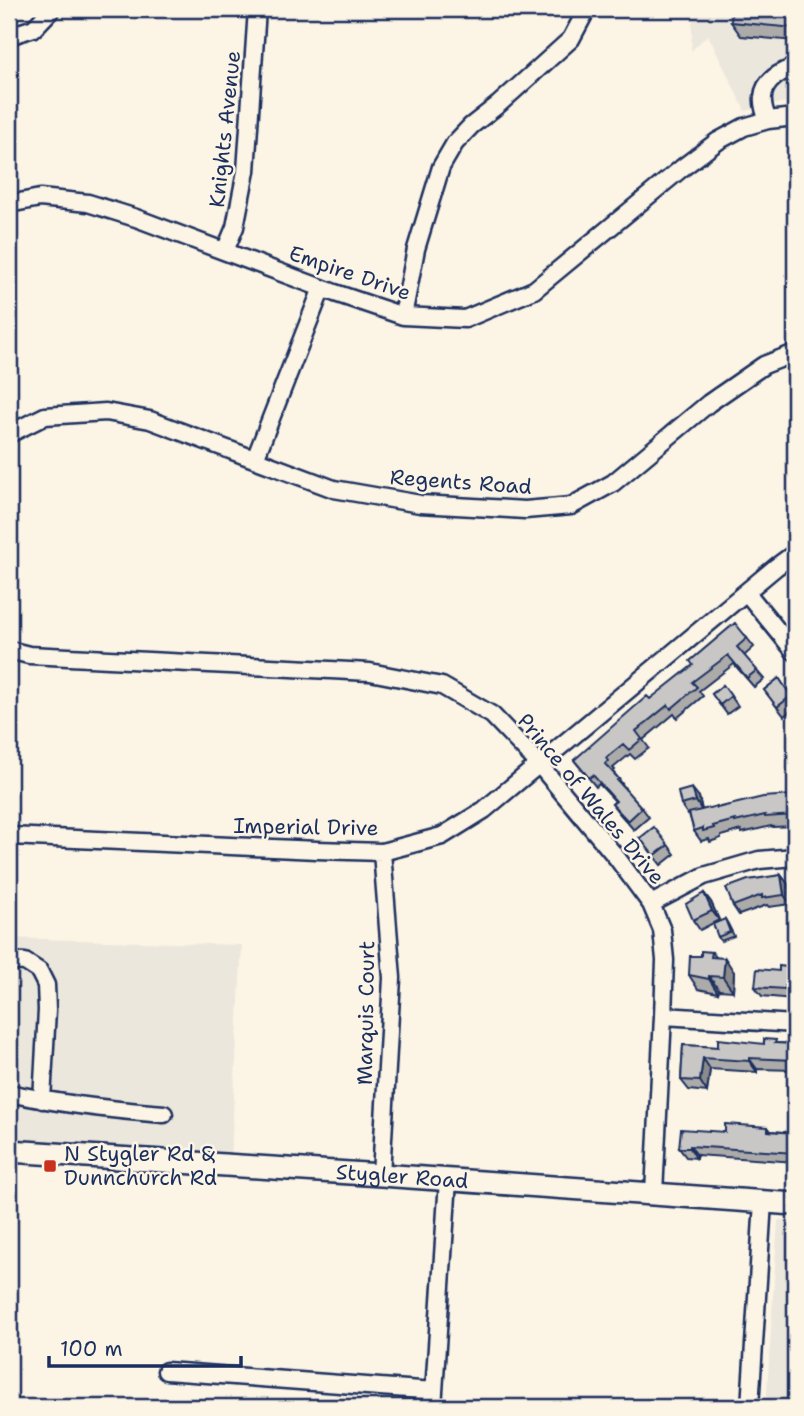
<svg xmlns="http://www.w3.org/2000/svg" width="804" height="1416" font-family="'Shantell Sans',sans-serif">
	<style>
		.built { fill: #ece7dc }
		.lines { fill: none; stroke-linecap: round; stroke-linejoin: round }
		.minor-casing { stroke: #1b2f5e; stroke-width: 21 }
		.major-casing { stroke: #1b2f5e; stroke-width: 26 }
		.minor { stroke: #fcf5e5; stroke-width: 16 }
		.major { stroke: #fcf5e5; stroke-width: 21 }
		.wall { fill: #acabaa; stroke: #1b2f5e; stroke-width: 2 }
		.shaded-wall { fill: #8c8b8b; stroke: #1b2f5e; stroke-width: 2 }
		.building { fill: #c8c7c6; stroke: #1b2f5e; stroke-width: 2 }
		.poi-dot { fill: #c8321e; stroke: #fcf5e5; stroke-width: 2.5 }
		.labels { text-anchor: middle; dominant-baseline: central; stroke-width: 5; stroke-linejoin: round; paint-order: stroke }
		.street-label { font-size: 21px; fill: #1b2f5e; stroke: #fcf5e5 }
		.poi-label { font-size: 21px; fill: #1b2f5e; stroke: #fcf5e5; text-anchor: start }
	</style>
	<rect width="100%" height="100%" fill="#fcf5e5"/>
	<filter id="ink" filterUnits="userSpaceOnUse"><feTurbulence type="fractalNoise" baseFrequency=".0143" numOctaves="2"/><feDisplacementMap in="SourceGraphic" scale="14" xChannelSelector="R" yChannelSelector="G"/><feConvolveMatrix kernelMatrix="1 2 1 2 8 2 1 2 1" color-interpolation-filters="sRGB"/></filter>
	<g filter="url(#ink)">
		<path class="built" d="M693,9H795V102L781,103L745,111L708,35L691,51Z
			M9,938L242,945L230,1172L9,1159Z
			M778,1220L795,1221V1407H766Z"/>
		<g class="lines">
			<g class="minor-casing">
				<path id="minor" d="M9,36L34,28L52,9
					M768,120C765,113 762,105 763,97C764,81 781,71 795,67
					M9,204L40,198L88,203L136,218L335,293L403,316L465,319L534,290L682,168L718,141L744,127L768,120L795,117
					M225,251L235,227L246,171L257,9
					M403,316L416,249L441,167L455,143L471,126L499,104L571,39L587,9
					M9,434L45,416L106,412L150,420L334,489L420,504L525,510L571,506L613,483L709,403L764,365L795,353
					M255,459L322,288
					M747,593L795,652
					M9,650L29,655L370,672L442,686L492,715L538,763L617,858L651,904L662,930L665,960L663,1016L654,1193
					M9,836L317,850L382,852L442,836L484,810L776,567L795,553
					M651,904L704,876L759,860L795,857
					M9,961L25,962L39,971L46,985L47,1010L42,1100
					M663,1016L795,1024
					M9,1093C60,1104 112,1110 164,1114
					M381,1175L392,978L382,852
					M166,1371L434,1391
					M433,1407L448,1180
					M750,1407L763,1202"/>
			</g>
			<g class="major-casing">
				<g id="major">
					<path id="s1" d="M9,1151L381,1175L795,1204"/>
				</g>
			</g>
			<use href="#minor" class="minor"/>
			<use href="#major" class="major"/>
		</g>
		<path class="wall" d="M795,9V41L741,36L731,22Z
			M747,638L754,647L744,656L764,679L754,687L734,664L699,691L703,696L677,718L674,714L643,740L649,748L635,759L630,754L613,768L615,770L613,772L619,779L625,788L624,789L642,808L649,817L634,830L619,813L612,804L615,801L599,784L596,787L574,760L650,699Z
			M779,678L795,702V707L784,716L764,690Z
			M723,685L738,706L727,714L712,694Z
			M792,795L795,797V826L773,827L771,826L742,833L741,830L721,836V838L710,842L709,839L701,841L694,831L689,814L688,815L681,805L699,797L702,810Z
			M640,838L668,845L675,854L661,865Z
			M781,875L788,884L791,904L769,907L767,905L739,915L733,906Z
			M704,893L711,902L719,920L700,930L693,920Z
			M725,919L728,924L734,936L721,941L718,937Z
			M712,952L716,957L734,972L733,991L719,990L718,993L698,989L689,975L701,956Z
			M795,968V996L792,995V999L762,996L755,987L779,971Z
			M777,1043L795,1044V1070L757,1069V1072L710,1069L707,1092L689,1090L681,1080L683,1045L718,1047Z
			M768,1127L771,1131L795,1133V1162L697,1155L696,1158L686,1157L679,1148L725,1132Z"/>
		<path class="shaded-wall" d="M692,788L699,797L702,811L696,801Z
			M781,875L788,884L791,904L784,895Z
			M704,893L711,902L719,920L712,911Z
			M725,958L734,972L733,991L723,977Z
			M709,976L719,990L718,993L709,979Z
			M785,986L792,995V999L785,989Z
			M703,1058L710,1069L707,1092L700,1081Z
			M749,1058L757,1069V1072L749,1061Z
			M690,1146L697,1155L696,1158L690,1148Z"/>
		<path class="building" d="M732,9H795V28L731,22Z
			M735,623L747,638L737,647L757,670L747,678L728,655L692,682L697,687L671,709L668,705L636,731L642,739L629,750L623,744L606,758L608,761L605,764L619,779L617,780L642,808L628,821L612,804L616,801L593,775L589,778L574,760L647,696L650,699L693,665L690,661Z
			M779,678L791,696L777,707L764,690Z
			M723,685L731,696L720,705L712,694Z
			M692,788L696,801L681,805L678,792Z
			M792,795L793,796L795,797V815L765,817V815L735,822V820L713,826L714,828L703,831V828L694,831L689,813L717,806V808L763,797Z
			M654,827L668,845L654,856L640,838Z
			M781,875L784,895L762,898V895L733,906L726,888L748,880Z
			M704,893L712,911L693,920L686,904Z
			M725,919L730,932L718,937L713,924Z
			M701,951L712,952L711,957L725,958L723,977L709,976V979L689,975L690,956H701Z
			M779,966L795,968V987L785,986V989L755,987L757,969L779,971Z
			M718,1039L764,1044V1039L776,1040L775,1043L795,1044V1064H794V1060L749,1058V1061L703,1058L700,1081L681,1080L683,1045L718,1047Z
			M725,1124L768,1127V1131L795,1133V1153L690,1146V1148H679L681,1129L725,1132Z
			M795,1359V1391H793Z"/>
	</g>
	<rect class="poi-dot" x="43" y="1159" width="14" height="14" rx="3.5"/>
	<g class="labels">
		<g class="street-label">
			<text transform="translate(225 129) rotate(-84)">Knights Avenue</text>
			<text transform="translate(350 273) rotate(19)">Empire Drive</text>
			<text transform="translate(461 482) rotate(4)">Regents Road</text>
			<text transform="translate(591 799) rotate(50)">Prince of Wales Drive</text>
			<text transform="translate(306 827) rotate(1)">Imperial Drive</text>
			<text transform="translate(366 1013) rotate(-89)">Marquis Court</text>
			<text stroke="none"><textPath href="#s1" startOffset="394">Stygler Road</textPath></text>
		</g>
		<g class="poi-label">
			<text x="64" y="1154">N Stygler Rd &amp;<tspan x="64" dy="24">Dunnchurch Rd</tspan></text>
		</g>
	</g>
	<rect width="804" height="1416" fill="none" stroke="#fcf5e5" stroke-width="35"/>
	<rect x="18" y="18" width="769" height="1381" fill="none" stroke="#1b2f5e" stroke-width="2.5" filter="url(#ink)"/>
	<path d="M49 1356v10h192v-10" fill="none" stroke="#1b2f5e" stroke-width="3.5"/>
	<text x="60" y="1356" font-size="21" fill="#1b2f5e" stroke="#fcf5e5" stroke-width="5" paint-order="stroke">100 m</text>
</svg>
